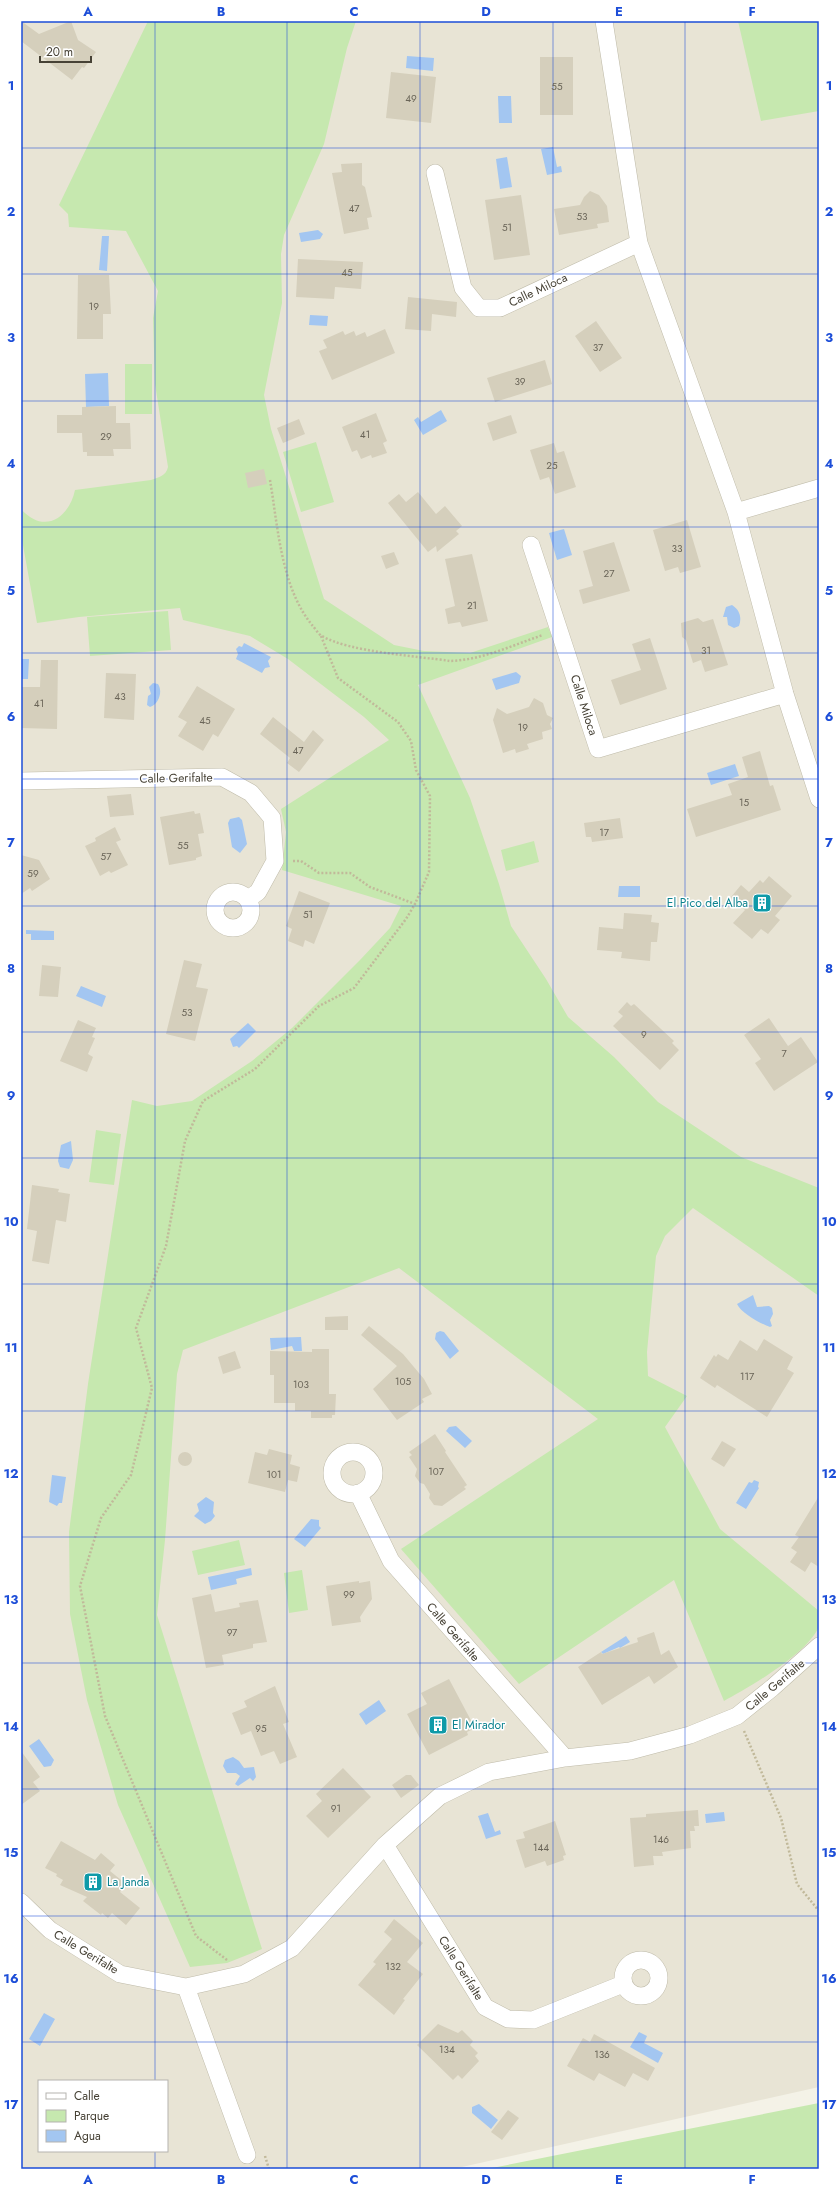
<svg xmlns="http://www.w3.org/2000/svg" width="840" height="2190" font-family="Jost,sans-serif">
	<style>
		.residential { fill: #e8e4d5; fill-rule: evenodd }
		.green { fill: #c6e8af }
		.water { fill: #a3c6f1 }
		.building { fill: #d5cfbc }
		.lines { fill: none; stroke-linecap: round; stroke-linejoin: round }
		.minor-casing { stroke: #bfbba9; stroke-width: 18 }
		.path { stroke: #c1b99a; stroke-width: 2.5; stroke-dasharray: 2 2; stroke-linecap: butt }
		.minor { stroke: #fff; stroke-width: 17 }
		.grid { fill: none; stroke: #1d4ed8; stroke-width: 1; stroke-opacity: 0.55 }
		.labels { text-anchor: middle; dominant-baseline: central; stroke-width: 3; stroke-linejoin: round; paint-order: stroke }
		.number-label { font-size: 10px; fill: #6a6558 }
		.street-label { font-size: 12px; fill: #474236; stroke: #fff }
		.culture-label { font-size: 12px; fill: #0d838f; stroke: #fff; text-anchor: start }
		.neatline { fill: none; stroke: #1d4ed8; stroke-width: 1.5 }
		.grid-label { font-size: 13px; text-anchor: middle; font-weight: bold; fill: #1d4ed8 }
	</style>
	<rect width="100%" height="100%" fill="#f4f2e7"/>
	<path class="residential" d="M21,21H819V2087L453,2169H21ZM39,2081H167V2151H39Z"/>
	<path class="green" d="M148,21H356L347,48L324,144L284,235L281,254L282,303L264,395L271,429L324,599L394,645L424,651L470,653L548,627L552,637L418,685L470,798L499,884L511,926L546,979L568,1017L614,1057L658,1102L741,1157L819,1188V1296L693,1208L665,1236L656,1256L647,1352L648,1376L687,1396L665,1427L720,1529L819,1611C819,1615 820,1622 819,1626C809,1653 748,1688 724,1701L674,1580L519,1684L401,1549L598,1419L399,1268L183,1350L177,1374L165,1540L157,1615L262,1949L227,1963L190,1967L118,1805L87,1700L70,1614L69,1532L88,1384L132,1100L157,1106L192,1101L252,1061L292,1028L360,960L390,928L401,906L282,870L286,832L281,809L389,740L364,717L288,659L250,636L183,620L180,608L79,617L37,623L21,534V509C44,535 69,518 75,490L151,480C159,477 166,476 168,467L155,384L153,318L158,291L126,231L69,227L68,214L59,205Z
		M738,21H819V111L761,121Z
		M125,364H152V414H125Z
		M316,442L334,502L301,512L283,452Z
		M168,611L171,650L90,656L87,617Z
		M534,841L539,862L506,871L501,850Z
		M96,1130L121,1134L114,1185L89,1182Z
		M239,1540L245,1565L198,1575L192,1551Z
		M302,1570L308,1610L289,1613L284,1573Z
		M819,2103V2169H487Z"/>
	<path class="water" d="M407,56L434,58L433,71L406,68Z
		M498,96H511L512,123H499Z
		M553,147L557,167L561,166L562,172L547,175L541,149Z
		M507,157L512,187L500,189L496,159Z
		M318,230L323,234L320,239L301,242L299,233Z
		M102,236H109L107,271L99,270Z
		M310,315L328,316L327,326L309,325Z
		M108,373L109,406L86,407L85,374Z
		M441,410L447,421L423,435L414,420L418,417L421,422Z
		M564,529L572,555L557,560L549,533Z
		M732,605C740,610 742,618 739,626L734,628L728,625L727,617H723L726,607Z
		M244,643L271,657L268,661L270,667L265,668L262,673L236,659L238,654L236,649L239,646L242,647Z
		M21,659H29L28,679H21Z
		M516,672L521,676L519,683L496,690L492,679Z
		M153,683L158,684C163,691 159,704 150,707L147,705L148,696L151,694L149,687Z
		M735,764L739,776L711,785L707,773Z
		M239,817L242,820L247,844L240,853L232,847L228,823L230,819Z
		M619,886H640V897H618Z
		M26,930L54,931V940H31V934H26Z
		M81,986L106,996L102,1007L76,996Z
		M248,1023L256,1031L239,1048L237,1046L233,1047L230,1039Z
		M71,1141L73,1160L69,1169L60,1167L58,1161L61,1145Z
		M753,1295L757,1307L769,1306L772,1308L773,1314L770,1320L772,1326L770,1327C761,1324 741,1313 737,1304Z
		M440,1331L444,1332L459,1351L450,1359L435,1339L436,1333Z
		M301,1337L302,1351H294L292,1346L271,1350L270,1338Z
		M456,1426L472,1441L465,1448L446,1431L449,1427Z
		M52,1475L66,1477L62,1503H59L57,1506L49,1502Z
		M754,1480L759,1482L758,1487L759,1488L746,1509L736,1503L749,1482L752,1483Z
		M206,1497L214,1502L213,1513L215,1516L211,1521L205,1524L194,1516L199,1511L197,1504Z
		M311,1519L319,1520V1526L321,1528L305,1547L294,1539Z
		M251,1568L252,1575L236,1579L237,1584L211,1590L208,1577Z
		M626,1636L630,1642L620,1648L619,1647L603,1654L601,1652Z
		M379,1700L386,1711L366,1725L359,1714Z
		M39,1739L54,1760L51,1766L44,1767L29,1746Z
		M233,1757L239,1761L244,1768L254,1767L256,1777L253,1781L250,1778L238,1786L235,1784L240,1776L236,1773H227L223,1766L225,1760Z
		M724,1812L725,1821L706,1823L705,1814Z
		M488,1813L495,1832L500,1830L501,1834L486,1839L478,1816Z
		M44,2013L55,2019L40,2046L29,2039Z
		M639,2032L647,2036L644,2043L663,2053L658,2063L630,2047Z
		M479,2104L498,2120L491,2129L472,2113V2107Z"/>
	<path class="building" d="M21,21L39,34L71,21L78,40L96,52L84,68L82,67L72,80L21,41Z
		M540,57H573V115H540Z
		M391,72L436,77L431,123L386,118Z
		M362,163V185L365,187L372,217L367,218L369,229L344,234L332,173L342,172L341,164Z
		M590,191L599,195L607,206L609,222L597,224L598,228L559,235L554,209L580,205L584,197Z
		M521,195L530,255L494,260L485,200Z
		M298,259L363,262L361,289L335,287L334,299L296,297Z
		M78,275H109L111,314H103V339H77Z
		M408,297L457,302L456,317L432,314L431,331L405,329Z
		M596,321L622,358L600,372L575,336Z
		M385,329L395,353L332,380L319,351L327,348L323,340L343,331L345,335L354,331L356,336L365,332L367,337Z
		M545,360L552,384L495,402L487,378Z
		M116,406V423H130L131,449H113L114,456H87V452H83L82,433H57V415H82V407Z
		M376,413L387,441L383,443L387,453L372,458L371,455L361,459L357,450L352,452L342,427Z
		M511,415L517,433L493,441L487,423Z
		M299,419L305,434L283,443L277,428Z
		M554,443L557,453L564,451L576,487L555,494L549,477L540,480L530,450Z
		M264,469L267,484L248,488L245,473Z
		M418,492L436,514L445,506L462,526L456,531L459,534L437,552L436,546L428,552L388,503L399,494L406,502Z
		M687,520L701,567L680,573L678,567L665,571L653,530Z
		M614,542L630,591L583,604L579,590L593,586L583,551Z
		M394,552L399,564L386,569L381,556Z
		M472,554L488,621L462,627L460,622L448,624L445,609L455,606L445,559Z
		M698,618L703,622L713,619L728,665L705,672L701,660L693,663L686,640L682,637L681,623Z
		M650,638L667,689L620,705L611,680L641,670L632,644Z
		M41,660H58L57,729L21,728V687H40Z
		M106,673L136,674L134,720L104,718Z
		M197,686L235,709L218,737L213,734L203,751L178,736L187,722L178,717Z
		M534,698L543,703L547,715L553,718L550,724L552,729L542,732L543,739L527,744L529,749L516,753L515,749L503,753L493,720L497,708L507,714L529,707Z
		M273,717L304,742L313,730L324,740L299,772L287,763L290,758L260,734Z
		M760,751L770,786L773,785L781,810L696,837L687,809L732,795L728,784L748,777L742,757Z
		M131,794L134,815L110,817L107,796Z
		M194,811L195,814L200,813L204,833L198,834L202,856L196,858V860L169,865L160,817Z
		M620,818L623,838L592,842L591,837H586L584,823Z
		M115,827L121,840L116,842L128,865L111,873L109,871L100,876L85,846L96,841L95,838Z
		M21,855L39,860L50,879L32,891L30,888L21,894Z
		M769,876L792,896L775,916L780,920L768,934L761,929L752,939L733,923L745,910L731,897L741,885L749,892L760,880L763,883Z
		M299,891L330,903L314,944L305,940L303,947L288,941L292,929L286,926Z
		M624,913L652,915L651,922L659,923L657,942H651L650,961L621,958L622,952L597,950L599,927L623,929Z
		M184,960L202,964L196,987L208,989L195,1041L166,1034Z
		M42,965L61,967L58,997L39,996Z
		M627,1002L631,1006L634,1004L674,1041L672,1043L679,1050L660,1070L613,1026L623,1016L618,1012Z
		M769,1018L788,1046L801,1037L818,1062L774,1091L755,1063L761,1059L744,1035Z
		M78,1020L96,1028L92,1037L95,1038L88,1054L93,1057L87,1072L60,1061Z
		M32,1185L59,1189L58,1192L70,1194L66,1222L56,1220L49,1264L32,1261L37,1231L27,1229Z
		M348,1316V1330H325V1317Z
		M369,1326L403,1354L424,1379L432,1394L422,1399L424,1402L397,1420L373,1389L397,1366L361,1335Z
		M764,1339L793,1357L787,1369L794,1373L767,1417L717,1385L715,1388L700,1378L714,1355L716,1357L718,1354L728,1360L740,1340L757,1351Z
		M312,1349H329V1394H336L335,1415H332V1418H311V1411H295V1403H274V1375H270V1351L312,1352Z
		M235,1351L241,1368L223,1374L218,1357Z
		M435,1434L446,1451L445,1452L467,1485L464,1487L466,1489L442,1506L434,1505L429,1498L430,1494L424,1484L420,1483L415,1476L417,1469L409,1457L412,1455L409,1452Z
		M722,1441L736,1449L724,1467L711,1459Z
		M269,1449L292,1455L290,1464L300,1467L297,1482L288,1480L285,1492L248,1483L255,1452L267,1455Z
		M178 1459a7 7 0 1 1 14 0a7 7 0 1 1-14 0Z
		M819,1496V1567L811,1562L805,1572L790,1562L797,1552L791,1548L799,1537L795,1535Z
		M359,1581V1583L370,1581L372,1599L360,1617L361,1622L332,1626L326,1586Z
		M211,1594L215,1612L240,1607L239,1603L258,1600L267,1642L253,1644V1648L222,1655L224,1665L206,1668L192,1598Z
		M654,1632L661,1655L669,1650L678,1667L654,1684L649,1676L602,1705L578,1667L601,1652L602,1654L638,1642L637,1638Z
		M449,1679L475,1728L467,1732L468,1735L429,1755L407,1714L427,1704L421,1693Z
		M275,1686L289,1722L283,1724L297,1757L280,1764L274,1751L261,1756L251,1731L241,1735L232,1713L247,1707L244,1701Z
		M21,1751L40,1777L33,1782L40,1791L21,1805Z
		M343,1768L371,1797L328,1838L306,1816L322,1801L316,1794Z
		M406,1775H411L419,1785L401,1798L392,1785Z
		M698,1810L699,1826H694L695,1831H690L691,1848L662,1852L663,1856H653L654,1865L634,1867L630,1818L646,1817V1814Z
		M555,1821L566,1855L563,1856L564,1860L547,1866L545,1861L525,1868L516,1840L525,1838L523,1832Z
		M61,1841L95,1860L101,1853L115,1865L110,1871L126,1884L120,1892L140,1908L126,1925L112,1913L108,1918L102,1913L101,1915L83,1901L87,1897L60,1885L63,1880L56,1876L57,1874L45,1868Z
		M394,1919L423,1943L407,1962L423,1974L403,1999L405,2000L394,2015L358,1985L376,1964L373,1962L392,1939L384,1932Z
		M438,2024L458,2033L462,2030L473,2041L470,2045L478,2053L475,2056L479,2061L462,2079L458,2075L453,2080L417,2045Z
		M594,2034L655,2068L648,2081L633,2073L625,2087L599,2073L594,2081L567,2066L583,2038L590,2042Z
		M508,2110L519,2118L502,2140L491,2132Z"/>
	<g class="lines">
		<g class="minor-casing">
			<path id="minor" d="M604,21L639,243L736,512L785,694L819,799
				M435,173L463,288L479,308H500L639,243
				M736,512L819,488
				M531,545L598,749L785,694
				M21,781L222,777L251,793L272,818L275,861L258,892L248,899
				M215 910a18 18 0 1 1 36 0a18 18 0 1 1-36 0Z
				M332 1473a21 21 0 1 1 42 0a21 21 0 1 1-42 0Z
				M358,1493L391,1561L565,1758
				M385,1845L485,2007L508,2019L533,2020L623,1984
				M21,1902L50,1930L120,1974L186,1987L244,1974L292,1948L385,1845L440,1796L489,1772L565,1758L630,1751L690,1735L737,1716L772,1688L819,1646
				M623 1978a18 18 0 1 1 36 0a18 18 0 1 1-36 0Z
				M186,1987L247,2155"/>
		</g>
		<path class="path" d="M270,480C278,527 281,587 312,625C315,628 318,634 322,636C349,652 417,656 450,661C482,660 513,645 543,635
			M321,636L338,678L398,722L411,741L416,770L430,796L429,872L415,904
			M744,1731L781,1818L797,1884L819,1911
			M227,1960L196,1936L105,1716L80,1586L101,1518L131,1475L152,1388L136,1328L166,1246L185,1141L203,1101L255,1069L319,1006L354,988L406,919L415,904L370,887L350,873H319L301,861H291
			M265,2156L269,2169"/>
		<use href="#minor" class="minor"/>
	</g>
	<path class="grid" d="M155,21V2081M287,21V2169M420,21V2169M553,21V2169M685,21V2169M21,148H819M21,274H819M21,401H819M21,527H819M21,653H819M21,779H819M21,906H819M21,1032H819M21,1158H819M21,1284H819M21,1411H819M21,1537H819M21,1663H819M21,1789H819M21,1916H819M21,2042H819M155,2151V2169"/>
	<defs>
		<g id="building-square" transform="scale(1)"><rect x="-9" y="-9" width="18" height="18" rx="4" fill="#0f9aa8" stroke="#fff"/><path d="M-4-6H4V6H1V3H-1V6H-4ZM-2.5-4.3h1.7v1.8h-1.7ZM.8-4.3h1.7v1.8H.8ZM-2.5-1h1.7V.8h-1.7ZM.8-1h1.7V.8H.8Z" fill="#fff"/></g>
	</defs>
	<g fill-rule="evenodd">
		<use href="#building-square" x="762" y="903"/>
		<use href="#building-square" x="438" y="1725"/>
		<use href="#building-square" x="93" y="1882"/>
	</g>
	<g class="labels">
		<g class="number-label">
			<text x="557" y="86">55</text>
			<text x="411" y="98">49</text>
			<text x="354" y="208">47</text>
			<text x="582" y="216">53</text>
			<text x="507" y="227">51</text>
			<text x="347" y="272">45</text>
			<text x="94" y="306">19</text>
			<text x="598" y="347">37</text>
			<text x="520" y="381">39</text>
			<text x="365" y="434">41</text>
			<text x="106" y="436">29</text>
			<text x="552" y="465">25</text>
			<text x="677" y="548">33</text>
			<text x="609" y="573">27</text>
			<text x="472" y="605">21</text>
			<text x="706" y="650">31</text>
			<text x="120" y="696">43</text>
			<text x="39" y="703">41</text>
			<text x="205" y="720">45</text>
			<text x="523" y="727">19</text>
			<text x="298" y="750">47</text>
			<text x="744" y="802">15</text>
			<text x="604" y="832">17</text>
			<text x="183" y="845">55</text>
			<text x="106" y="856">57</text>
			<text x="33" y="873">59</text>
			<text x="308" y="914">51</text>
			<text x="187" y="1012">53</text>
			<text x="644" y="1034">9</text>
			<text x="784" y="1053">7</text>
			<text x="747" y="1376">117</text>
			<text x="403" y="1381">105</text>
			<text x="301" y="1384">103</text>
			<text x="436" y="1471">107</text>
			<text x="274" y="1474">101</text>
			<text x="349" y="1594">99</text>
			<text x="232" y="1632">97</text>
			<text x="261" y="1728">95</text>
			<text x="336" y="1808">91</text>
			<text x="661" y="1839">146</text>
			<text x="541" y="1847">144</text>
			<text x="393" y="1966">132</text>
			<text x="447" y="2049">134</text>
			<text x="602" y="2054">136</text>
		</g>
		<g class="street-label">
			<text transform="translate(538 290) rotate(-25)">Calle Miloca</text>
			<text transform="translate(584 705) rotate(72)">Calle Miloca</text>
			<text transform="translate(176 778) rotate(-1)">Calle Gerifalte</text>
			<text transform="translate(453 1632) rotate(49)">Calle Gerifalte</text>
			<text transform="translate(775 1685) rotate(-40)">Calle Gerifalte</text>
			<text transform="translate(86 1952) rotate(31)">Calle Gerifalte</text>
			<text transform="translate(461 1968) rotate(58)">Calle Gerifalte</text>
		</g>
		<g class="culture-label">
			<text x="748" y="903" text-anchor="end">El Pico del Alba</text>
			<text x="452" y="1725">El Mirador</text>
			<text x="107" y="1882">La Janda</text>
		</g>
	</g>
	<rect width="840" height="2190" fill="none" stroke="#ffffff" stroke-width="44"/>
	<rect x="38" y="2080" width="130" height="72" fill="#ffffff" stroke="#b5b3af"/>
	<rect x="46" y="2093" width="20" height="6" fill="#ffffff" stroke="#b5b3af"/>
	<text x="74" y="2100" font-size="12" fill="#474236">Calle</text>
	<rect x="46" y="2110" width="20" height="12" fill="#c6e8af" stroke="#b5b3af"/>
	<text x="74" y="2120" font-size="12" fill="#474236">Parque</text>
	<rect x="46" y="2130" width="20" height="12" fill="#a3c6f1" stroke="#b5b3af"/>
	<text x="74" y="2140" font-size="12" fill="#474236">Agua</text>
	<path d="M40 56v6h51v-6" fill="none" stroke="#474236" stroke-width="2"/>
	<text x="46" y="56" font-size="12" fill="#474236" stroke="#ffffff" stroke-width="3" paint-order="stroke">20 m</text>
	<rect x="22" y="22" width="796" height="2146" class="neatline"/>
	<g class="grid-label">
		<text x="88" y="16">A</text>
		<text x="221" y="16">B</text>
		<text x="354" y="16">C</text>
		<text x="486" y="16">D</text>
		<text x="619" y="16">E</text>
		<text x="752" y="16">F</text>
		<text x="11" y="90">1</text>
		<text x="829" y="90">1</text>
		<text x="11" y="216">2</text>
		<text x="829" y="216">2</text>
		<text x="11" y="342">3</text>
		<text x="829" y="342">3</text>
		<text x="11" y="468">4</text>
		<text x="829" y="468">4</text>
		<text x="11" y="595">5</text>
		<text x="829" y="595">5</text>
		<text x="11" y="721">6</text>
		<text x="829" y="721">6</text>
		<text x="11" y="847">7</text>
		<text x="829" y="847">7</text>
		<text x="11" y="973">8</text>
		<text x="829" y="973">8</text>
		<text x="11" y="1100">9</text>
		<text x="829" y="1100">9</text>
		<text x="11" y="1226">10</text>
		<text x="829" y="1226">10</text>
		<text x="11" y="1352">11</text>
		<text x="829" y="1352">11</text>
		<text x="11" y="1478">12</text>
		<text x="829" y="1478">12</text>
		<text x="11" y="1604">13</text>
		<text x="829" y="1604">13</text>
		<text x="11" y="1731">14</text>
		<text x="829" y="1731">14</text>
		<text x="11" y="1857">15</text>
		<text x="829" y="1857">15</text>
		<text x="11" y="1983">16</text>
		<text x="829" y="1983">16</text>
		<text x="11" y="2109">17</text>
		<text x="829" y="2109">17</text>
		<text x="88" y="2184">A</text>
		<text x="221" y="2184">B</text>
		<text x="354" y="2184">C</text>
		<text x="486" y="2184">D</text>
		<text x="619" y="2184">E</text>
		<text x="752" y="2184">F</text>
	</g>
</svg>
